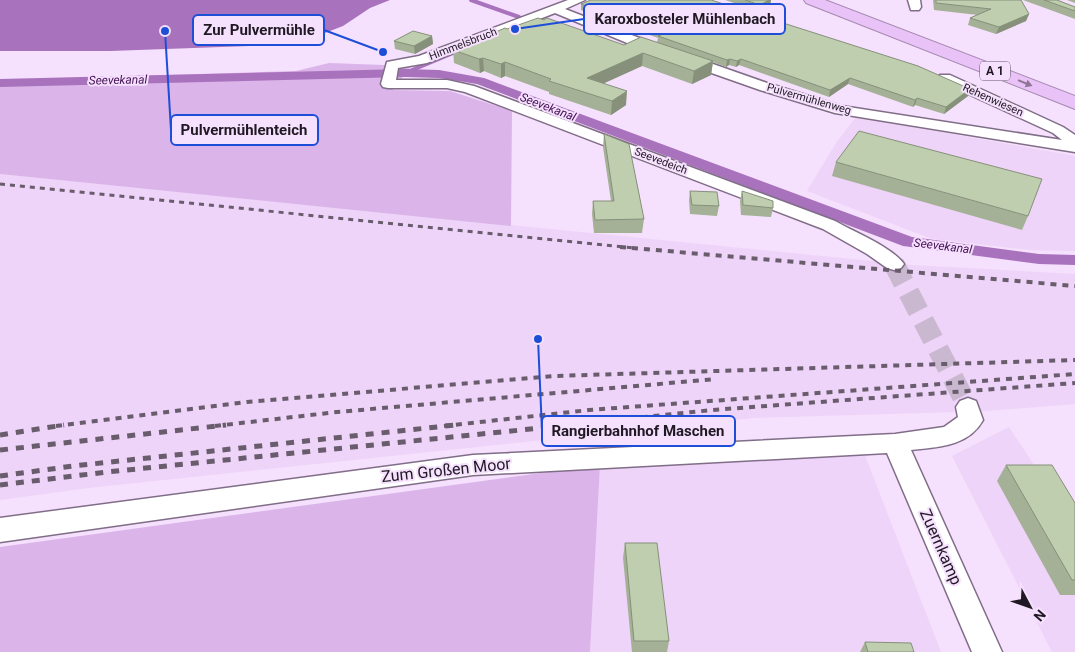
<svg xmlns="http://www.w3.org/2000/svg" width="1075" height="652" font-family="Roboto,sans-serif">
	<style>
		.built { fill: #eed4f8 }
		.green { fill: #dbb4ea }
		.water { fill: #a872bc }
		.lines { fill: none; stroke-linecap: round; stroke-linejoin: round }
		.stream { stroke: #a872bc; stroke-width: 4 }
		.canal { fill: #a872bc; fill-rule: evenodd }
		.minor-tunnel { stroke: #cab8d1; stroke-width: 21; stroke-dasharray: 21 11; stroke-linecap: butt }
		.minor-casing { stroke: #806d87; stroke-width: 3 }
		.motorway-casing { stroke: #a388ad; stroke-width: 2 }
		.minor { fill: #fff; fill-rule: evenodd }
		.motorway { fill: #e9c3f7; fill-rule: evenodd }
		.rail-far2 { stroke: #695d6d; stroke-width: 3; stroke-dasharray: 5 5; stroke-linecap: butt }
		.rail-far1 { stroke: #695d6d; stroke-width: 4; stroke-dasharray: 6 6; stroke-linecap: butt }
		.rail { stroke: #695d6d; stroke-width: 5; stroke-dasharray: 8 8; stroke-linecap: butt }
		.wall { fill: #a4b196 }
		.shaded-wall { fill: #86907a }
		.building { fill: #bfceaf; stroke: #86907a }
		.oneway { fill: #8f7698 }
		.labels { text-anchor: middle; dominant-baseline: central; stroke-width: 4; stroke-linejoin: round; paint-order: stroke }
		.far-street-label { font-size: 11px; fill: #201923; stroke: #f5e0fd }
		.shield { fill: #f5e0fd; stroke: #605564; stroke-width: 1 }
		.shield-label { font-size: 12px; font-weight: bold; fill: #201923 }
		.far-water-label { font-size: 12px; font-style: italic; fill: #440f54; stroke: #f5e0fd }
		.near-street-label { font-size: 16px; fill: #201923; stroke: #f5e0fd }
		.leader { fill: none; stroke: #1d4ed8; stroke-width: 2 }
		.callout-dot { fill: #1d4ed8; stroke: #f5e0fd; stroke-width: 2 }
		.callout { fill: #f5e0fd; stroke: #1d4ed8; stroke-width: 2 }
		.callout-label { font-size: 15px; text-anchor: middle; font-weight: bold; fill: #201923 }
	</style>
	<rect width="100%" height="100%" fill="#f5e0fd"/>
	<path class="built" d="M856,117L1075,156V251L1030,250L932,239L807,191L836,143Z
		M0,174L912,265L1075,274V404L987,411L753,418L88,488L0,500Z
		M1009,427L1075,527V652H1052L952,456Z
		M861,445L941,652H590L600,465Z"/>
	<path class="green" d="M329,63L411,66L393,90L450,91L512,111L511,226L0,174V80L296,71Z
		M600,465L590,652H0V547Z"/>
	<path class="water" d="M0,0H390L370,8L343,26L317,36L277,45L110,51H0Z"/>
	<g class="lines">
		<path class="stream" d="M471,0L519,17
			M405,73L458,51"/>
		<path class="canal" d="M405,69L439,70L484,78L912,237L1039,254L1075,255V265L1039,264L903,246L477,84L439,78L405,77L0,87V79Z"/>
		<path class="minor-tunnel" d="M894,264L968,407"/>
		<g class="minor-casing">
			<path id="minor" d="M568,0H585L565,9L642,39L770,84L842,106L1062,140L1053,133L940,81L938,78L940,75H950L1063,127L1075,135V152L835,113L760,90L632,45L555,13L427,63L398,68L396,80H447L474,86L835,221C854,232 892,247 904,264L901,268L894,270L887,268L867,254L823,229L465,92L447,88H388L383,87L381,84L387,62L419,56Z
				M908,0H920L921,7L919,10H911Z
				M968,398L976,401L983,420C968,447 937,447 911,450L1002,652H972L887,453L473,475L0,542V518L473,455L895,434L944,427L958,417L956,407L960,401Z"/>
		</g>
		<g class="motorway-casing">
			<path id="motorway" d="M804,0H825L1075,96V109L806,3Z"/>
		</g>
		<use href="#minor" class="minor"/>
		<use href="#motorway" class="motorway"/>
		<path class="rail-far2" d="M0,184L634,248"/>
		<path class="rail-far1" d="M620,247L1075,286
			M56,426L247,402L554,376L1075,360
			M215,426L337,412L716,379
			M444,426L589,410L1075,374
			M558,426L712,410L1075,383"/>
		<path class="rail" d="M0,435L64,425
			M0,450L226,425
			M0,476L73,466L455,425
			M0,485L107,472L570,425"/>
	</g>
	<path class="wall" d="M725,0H771L770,5L759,11Z
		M933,0H1021L1029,14L1026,21L996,34L968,25L970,18L978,15L934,10Z
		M1023,0H1057L1075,7V19Z
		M1067,0H1075V3Z
		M581,4L968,96L944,114L915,105L913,107L848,84L829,97L739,65L736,67L729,65L726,67L713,62L711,75L692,84L642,66L604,83L626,105L611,115L549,94V92L505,76L501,78L484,71L480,73L454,63L453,50L507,29L624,45L657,42L658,38L581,10Z
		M432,36L433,44L415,54L395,49L394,41Z
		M604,134L644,219L642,233H594L592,214L593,201H611L603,147Z
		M836,162L1028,216L1022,230L832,176Z
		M690,191L719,206L717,216L690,214L689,200Z
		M742,191L773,208L771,217L741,215L740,201Z
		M1006,465L1075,503V595H1060L997,481Z
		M625,543L669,641L667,652H632L623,558Z
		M865,642L914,652H860Z"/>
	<path class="shaded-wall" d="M769,0H771L770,5L759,11L760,5Z
		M1029,14L1026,21L996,34L999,27Z
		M432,36L433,44L415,54L414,46Z
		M643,53L642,66L587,91V78Z
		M483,58L484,71L480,73L479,59Z
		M730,59L729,65L726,67L727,60Z
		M741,59L739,65L736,67L737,61Z
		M713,61L711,75L692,84L694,71Z
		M505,62V76L501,78V64Z
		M850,78L848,84L829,97L830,90Z
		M970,89L968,96L944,114L946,107Z
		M627,91L626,105L611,115L612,101Z
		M917,98L915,105L913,107L915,100Z"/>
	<path class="building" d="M591,0H711L918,66L970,89L946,107L917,98L915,100L850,78L830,90L741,59L737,61L730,59L727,60L658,36L663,34L581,4Z
		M745,0H769L760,5Z
		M936,0H1021L1029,14L999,27L970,18L991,9L936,3Z
		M1044,0H1057L1075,7V11Z
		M538,18L544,20L547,18L624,45L641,37L713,61L694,71L643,53L587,78L627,91L612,101L549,81L551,79L505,62L501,64L483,58L479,59L453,50L505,28L507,29Z
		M413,31L432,36L414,46L394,41Z
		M859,131L1042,179L1028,216L836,162Z
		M604,134L629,144L644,219L595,220L593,201H614Z
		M690,191L717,192L719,206L692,205Z
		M742,191L773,201V208L743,205Z
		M1006,465H1052L1075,503V580H1072Z
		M625,543H657L669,641H634Z
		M865,642L911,643L914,652H868Z"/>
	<defs><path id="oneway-solid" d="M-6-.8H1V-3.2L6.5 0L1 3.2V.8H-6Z" transform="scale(1.25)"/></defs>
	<use class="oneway" href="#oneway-solid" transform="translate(1025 83) rotate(22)"/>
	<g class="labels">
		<g class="far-street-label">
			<text transform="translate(463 44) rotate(-21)">Himmelsbruch</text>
			<text transform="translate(809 99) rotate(16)">Pulvermühlenweg</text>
			<text transform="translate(993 100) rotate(24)">Rehenwiesen</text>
			<text transform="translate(661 161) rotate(21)">Seevedeich</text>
		</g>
		<rect class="shield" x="980" y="61.5" width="30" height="19" rx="4"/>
		<g class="shield-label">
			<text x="995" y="71">A 1</text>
		</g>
		<g class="far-water-label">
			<text transform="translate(118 80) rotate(-1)">Seevekanal</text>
			<text transform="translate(548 107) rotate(21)">Seevekanal</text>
			<text transform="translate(943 246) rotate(7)">Seevekanal</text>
		</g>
		<g class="near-street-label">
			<text transform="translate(446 470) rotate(-6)">Zum Großen Moor</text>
			<text transform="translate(941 547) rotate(66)">Zuernkamp</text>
		</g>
	</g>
	<path class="leader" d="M515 29L584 19M383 52L324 30M165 31L171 130M538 339L542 431"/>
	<g class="callout-dot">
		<circle cx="515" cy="29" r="5"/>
		<circle cx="383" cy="52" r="5"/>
		<circle cx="165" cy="31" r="5"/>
		<circle cx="538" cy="339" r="5"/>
	</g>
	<g class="callout">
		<rect x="584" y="4" width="201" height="30" rx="5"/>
		<rect x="193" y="15" width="131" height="30" rx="5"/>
		<rect x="171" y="115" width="147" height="30" rx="5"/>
		<rect x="542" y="416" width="193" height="30" rx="5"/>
	</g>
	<g class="callout-label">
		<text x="685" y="24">Karoxbosteler Mühlenbach</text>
		<text x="259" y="35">Zur Pulvermühle</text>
		<text x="244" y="135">Pulvermühlenteich</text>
		<text x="638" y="436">Rangierbahnhof Maschen</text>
	</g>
	<g transform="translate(1030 607) rotate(131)" stroke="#f5e0fd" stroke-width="4" paint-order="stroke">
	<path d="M0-4L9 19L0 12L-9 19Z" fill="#201923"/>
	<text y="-8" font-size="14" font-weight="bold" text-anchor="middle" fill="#201923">N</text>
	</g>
</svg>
